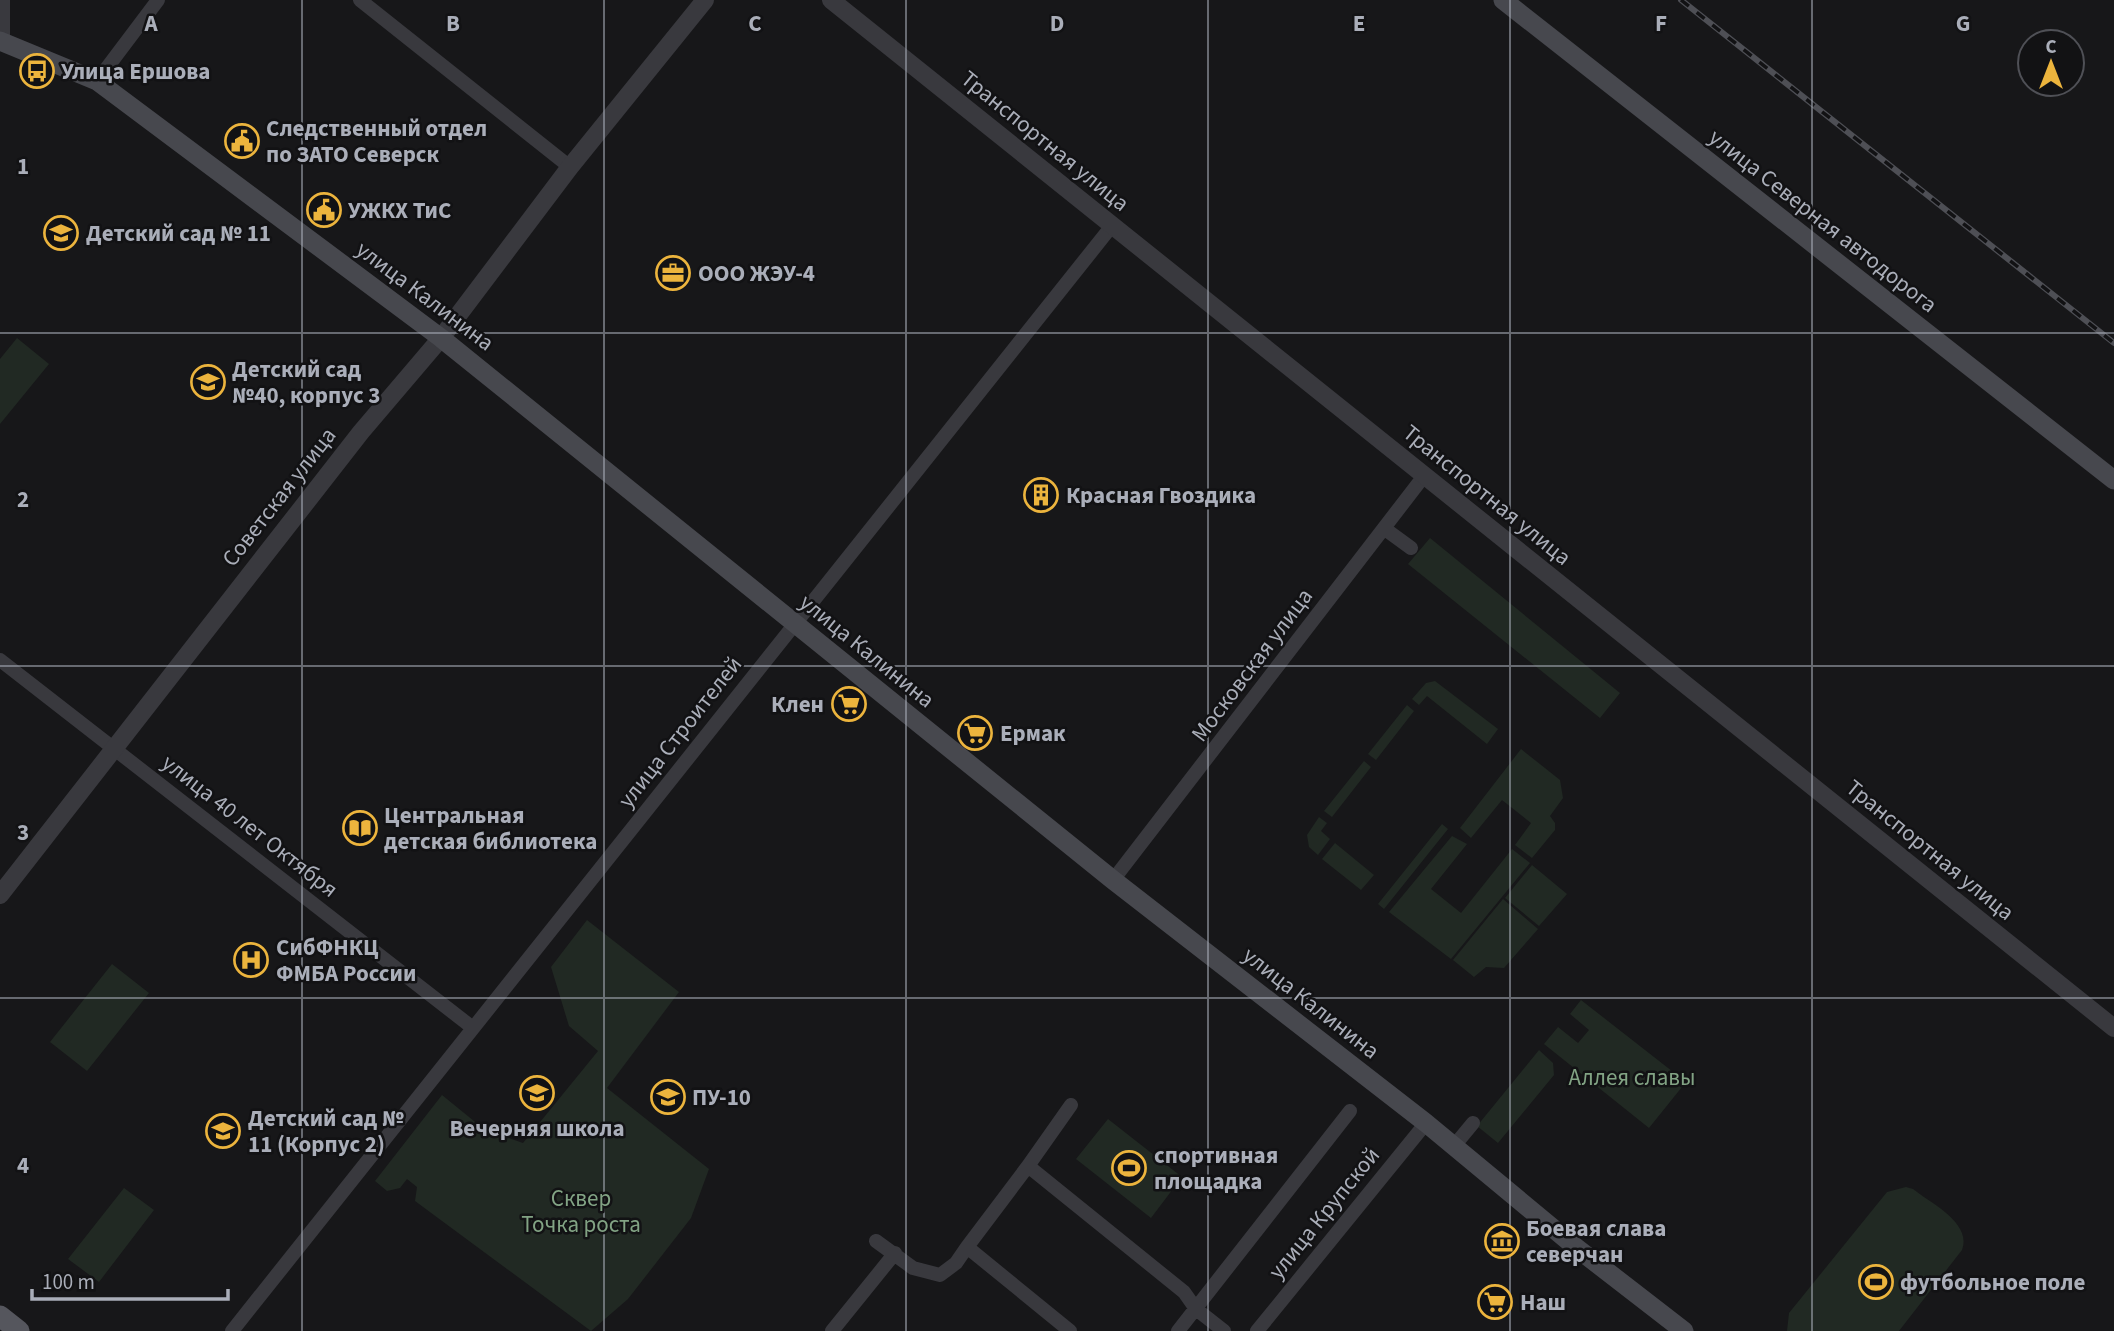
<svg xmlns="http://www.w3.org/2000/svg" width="2114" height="1331" font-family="'Source Sans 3',sans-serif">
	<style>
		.green { fill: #212923 }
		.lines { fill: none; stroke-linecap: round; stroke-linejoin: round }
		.minor { stroke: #39393e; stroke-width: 14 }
		.tertiary { stroke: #39393e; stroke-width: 18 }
		.secondary { stroke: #47484e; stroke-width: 19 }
		.primary { stroke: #55565d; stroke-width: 21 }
		.rail-casing { stroke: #4e4f55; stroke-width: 6 }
		.rail { stroke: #121214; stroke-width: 3.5; stroke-dasharray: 10; stroke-linecap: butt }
		.grid { fill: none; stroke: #aaaeb9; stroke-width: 2; stroke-opacity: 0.55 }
		.labels { text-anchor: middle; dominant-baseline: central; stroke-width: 5; stroke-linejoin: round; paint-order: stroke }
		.poi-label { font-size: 23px; font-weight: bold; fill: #aaaeb9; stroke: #121214; text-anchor: start }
		.street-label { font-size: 23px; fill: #aaaeb9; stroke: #121214 }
		.park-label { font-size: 23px; fill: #82a384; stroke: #121214 }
		.grid-label { font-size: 23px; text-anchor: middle; font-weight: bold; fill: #aaaeb9; stroke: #121214; stroke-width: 5; stroke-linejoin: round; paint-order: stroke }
	</style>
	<rect width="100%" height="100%" fill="#171719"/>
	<path class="green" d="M17,338L49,364L0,424V359Z
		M1430,538L1620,693L1600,718L1408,564Z
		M1435,681L1498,729L1487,744L1427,696L1419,705L1412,699L1426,683Z
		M1407,705L1414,711L1376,760L1368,754Z
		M1521,749L1560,780L1563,798L1550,816L1555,823V830L1532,858L1515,845L1531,823L1502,800L1471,838L1460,828Z
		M1364,761L1371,767L1332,817L1324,811Z
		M1319,817L1327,823L1321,831L1330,839L1318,855L1309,847L1307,835Z
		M1442,824L1448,829L1384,909L1378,904Z
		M1452,836L1467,844L1431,889L1461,913L1512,849L1530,863L1451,959L1389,912Z
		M1335,843L1374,875L1361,890L1322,859Z
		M1532,865L1567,894L1539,926L1505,898Z
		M1503,899L1538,929L1504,968L1486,967L1474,977L1453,960Z
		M587,920L679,992L607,1088L709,1169L691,1218L628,1299L591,1331L415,1201L417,1187L407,1179L400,1188L387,1191L375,1181L442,1095L485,1130L523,1143L598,1051L569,1026L551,967Z
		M112,964L149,993L87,1071L50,1042Z
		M1581,1000L1686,1082L1649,1128L1544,1044L1558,1027L1578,1043L1589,1030L1570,1014Z
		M1539,1050L1553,1063L1554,1075L1498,1143L1477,1126Z
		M1108,1119L1182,1177L1151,1218L1076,1159Z
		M1906,1187L1913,1189C1932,1204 1972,1223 1962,1250L1899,1331H1787L1789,1313L1887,1192Z
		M124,1188L154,1210L99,1282L68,1259Z"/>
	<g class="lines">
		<path class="minor" d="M3,0V42
			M360,0L570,167
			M97,81L158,0
			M1385,529L1411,548
			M0,660L473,1028
			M1113,880L1424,476
			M1071,1105L1028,1166L1184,1292L1196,1309L1224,1331
			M1454,1146L1473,1123
			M1028,1166L967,1247L1070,1331
			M876,1241L913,1268L940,1275L956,1263L967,1247
			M232,1331L1111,227
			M832,1331L895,1253
			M1178,1331L1350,1111
			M1257,1331L1426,1123"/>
		<path class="tertiary" d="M831,0L2114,1028
			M0,895L361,432L441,338L570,167L705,0"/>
		<path class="secondary" d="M1503,0L2114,480
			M0,41L97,81L441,338L1113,880L1426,1123L1578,1249L1684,1331"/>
		<path class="primary" d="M0,1316L19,1331"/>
		<g class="rail-casing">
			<path id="rail" d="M1681,0L2114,343"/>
		</g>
		<use href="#rail" class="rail"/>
	</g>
	<path class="grid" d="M302,0V1331M604,0V1331M906,0V1331M1208,0V1331M1510,0V1331M1812,0V1331M0,333H2114M0,666H2114M0,998H2114"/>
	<defs>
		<g id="bus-ring" transform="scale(1.75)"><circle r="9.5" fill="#121214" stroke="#ecb43d" stroke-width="1.5"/><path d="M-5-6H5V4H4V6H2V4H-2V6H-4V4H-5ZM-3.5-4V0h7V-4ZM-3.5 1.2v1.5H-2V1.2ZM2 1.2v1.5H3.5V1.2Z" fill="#ecb43d"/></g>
		<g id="civic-ring" transform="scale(1.75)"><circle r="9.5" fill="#121214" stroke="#ecb43d" stroke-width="1.5"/><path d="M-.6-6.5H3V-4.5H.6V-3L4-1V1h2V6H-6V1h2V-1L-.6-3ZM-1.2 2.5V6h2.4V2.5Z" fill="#ecb43d"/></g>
		<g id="school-ring" transform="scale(1.75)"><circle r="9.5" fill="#121214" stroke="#ecb43d" stroke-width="1.5"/><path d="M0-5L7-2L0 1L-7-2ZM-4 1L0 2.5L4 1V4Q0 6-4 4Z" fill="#ecb43d"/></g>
		<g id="office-ring" transform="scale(1.75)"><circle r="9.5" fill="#121214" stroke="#ecb43d" stroke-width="1.5"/><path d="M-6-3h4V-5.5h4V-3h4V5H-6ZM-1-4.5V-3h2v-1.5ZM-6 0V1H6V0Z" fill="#ecb43d"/></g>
		<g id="building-ring" transform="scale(1.75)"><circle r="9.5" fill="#121214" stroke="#ecb43d" stroke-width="1.5"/><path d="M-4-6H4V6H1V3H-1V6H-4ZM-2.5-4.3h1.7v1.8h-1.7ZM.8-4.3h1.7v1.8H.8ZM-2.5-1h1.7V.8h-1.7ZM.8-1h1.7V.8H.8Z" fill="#ecb43d"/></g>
		<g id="supermarket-ring" transform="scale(1.75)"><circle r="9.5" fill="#121214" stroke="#ecb43d" stroke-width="1.5"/><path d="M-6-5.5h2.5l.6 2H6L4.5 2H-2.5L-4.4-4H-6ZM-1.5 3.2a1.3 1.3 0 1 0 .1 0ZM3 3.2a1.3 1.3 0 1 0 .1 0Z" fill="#ecb43d"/></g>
		<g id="library-ring" transform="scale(1.75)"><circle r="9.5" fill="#121214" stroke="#ecb43d" stroke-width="1.5"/><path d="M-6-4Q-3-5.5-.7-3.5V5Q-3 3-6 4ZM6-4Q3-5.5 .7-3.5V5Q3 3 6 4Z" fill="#ecb43d"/></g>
		<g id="hospital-ring" transform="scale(1.75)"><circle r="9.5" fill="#121214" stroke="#ecb43d" stroke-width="1.5"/><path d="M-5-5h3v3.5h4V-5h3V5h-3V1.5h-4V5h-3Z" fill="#ecb43d"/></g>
		<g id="university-ring" transform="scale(1.75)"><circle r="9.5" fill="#121214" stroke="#ecb43d" stroke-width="1.5"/><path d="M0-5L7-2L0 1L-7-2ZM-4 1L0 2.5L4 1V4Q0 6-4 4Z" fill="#ecb43d"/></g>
		<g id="stadium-ring" transform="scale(1.75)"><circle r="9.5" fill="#121214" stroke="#ecb43d" stroke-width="1.5"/><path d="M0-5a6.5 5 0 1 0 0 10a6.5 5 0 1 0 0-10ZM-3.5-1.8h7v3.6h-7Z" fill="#ecb43d"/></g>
		<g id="museum-ring" transform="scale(1.75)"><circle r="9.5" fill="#121214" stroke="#ecb43d" stroke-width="1.5"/><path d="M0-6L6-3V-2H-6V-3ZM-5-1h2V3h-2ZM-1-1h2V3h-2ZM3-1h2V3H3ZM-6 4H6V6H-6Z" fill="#ecb43d"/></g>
	</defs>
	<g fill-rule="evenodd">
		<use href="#bus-ring" x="37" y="71"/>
		<use href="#civic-ring" x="242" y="141"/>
		<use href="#civic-ring" x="324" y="210"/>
		<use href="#school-ring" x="61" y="233"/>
		<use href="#office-ring" x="673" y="273"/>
		<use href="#school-ring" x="208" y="382"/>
		<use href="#building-ring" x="1041" y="495"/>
		<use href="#supermarket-ring" x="849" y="704"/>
		<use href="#supermarket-ring" x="975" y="733"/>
		<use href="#library-ring" x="360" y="828"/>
		<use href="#hospital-ring" x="251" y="960"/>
		<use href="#school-ring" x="537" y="1093"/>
		<use href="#university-ring" x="668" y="1097"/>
		<use href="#school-ring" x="223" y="1131"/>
		<use href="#stadium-ring" x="1129" y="1168"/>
		<use href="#museum-ring" x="1502" y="1241"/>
		<use href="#stadium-ring" x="1876" y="1282"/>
		<use href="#supermarket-ring" x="1495" y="1302"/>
	</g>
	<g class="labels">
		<g class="poi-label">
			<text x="61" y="71">Улица Ершова</text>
			<text x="266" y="128">Следственный отдел<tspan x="266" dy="26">по ЗАТО Северск</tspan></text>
			<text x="348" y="210">УЖКХ ТиС</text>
			<text x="86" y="233">Детский сад № 11</text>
			<text x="698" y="273">ООО ЖЭУ-4</text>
			<text x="232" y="369">Детский сад<tspan x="232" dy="26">№40, корпус 3</tspan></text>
			<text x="1066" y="495">Красная Гвоздика</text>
			<text x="824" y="704" text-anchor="end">Клен</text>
			<text x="1000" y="733">Ермак</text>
			<text x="384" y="815">Центральная<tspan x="384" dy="26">детская библиотека</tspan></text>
			<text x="276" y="947">СибФНКЦ<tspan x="276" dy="26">ФМБА России</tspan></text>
			<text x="692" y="1097">ПУ-10</text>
			<text x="248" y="1118">Детский сад №<tspan x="248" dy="26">11 (Корпус 2)</tspan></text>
			<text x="537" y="1128" text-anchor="middle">Вечерняя школа</text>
			<text x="1154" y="1155">спортивная<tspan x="1154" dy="26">площадка</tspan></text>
			<text x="1526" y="1228">Боевая слава<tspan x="1526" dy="26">северчан</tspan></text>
			<text x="1900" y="1282">футбольное поле</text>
			<text x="1520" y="1302">Наш</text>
		</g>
		<g class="street-label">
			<text transform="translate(1045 141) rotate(39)">Транспортная улица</text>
			<text transform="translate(1823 221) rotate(38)">улица Северная автодорога</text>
			<text transform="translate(425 296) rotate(37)">улица Калинина</text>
			<text transform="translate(1487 495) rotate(39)">Транспортная улица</text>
			<text transform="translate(279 497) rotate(-52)">Советская улица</text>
			<text transform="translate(867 651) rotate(39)">улица Калинина</text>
			<text transform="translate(1252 665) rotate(-53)">Московская улица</text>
			<text transform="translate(680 732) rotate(-52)">улица Строителей</text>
			<text transform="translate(250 826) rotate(38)">улица 40 лет Октября</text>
			<text transform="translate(1930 850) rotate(39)">Транспортная улица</text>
			<text transform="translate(1311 1003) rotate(38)">улица Калинина</text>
			<text transform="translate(1324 1213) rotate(-51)">улица Крупской</text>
		</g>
		<g class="park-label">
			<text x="1632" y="1077">Аллея славы</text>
			<text x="581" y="1198">Сквер<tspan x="581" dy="26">Точка роста</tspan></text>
		</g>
	</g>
	<g class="grid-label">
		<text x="151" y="31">A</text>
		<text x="453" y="31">B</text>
		<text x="755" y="31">C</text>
		<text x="1057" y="31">D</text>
		<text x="1359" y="31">E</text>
		<text x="1661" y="31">F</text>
		<text x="1963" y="31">G</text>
		<text x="23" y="174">1</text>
		<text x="23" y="507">2</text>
		<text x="23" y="840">3</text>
		<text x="23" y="1173">4</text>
	</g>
	<g transform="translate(2051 63)"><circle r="33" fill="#121214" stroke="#4f5056" stroke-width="2"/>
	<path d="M0-5L12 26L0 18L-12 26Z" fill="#ecb43d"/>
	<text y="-10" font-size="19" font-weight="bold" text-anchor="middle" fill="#aaaeb9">С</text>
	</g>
	<path d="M32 1289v10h196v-10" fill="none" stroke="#aaaeb9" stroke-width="3.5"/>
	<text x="42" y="1289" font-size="21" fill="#aaaeb9" stroke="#121214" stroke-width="5" paint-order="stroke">100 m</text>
</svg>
